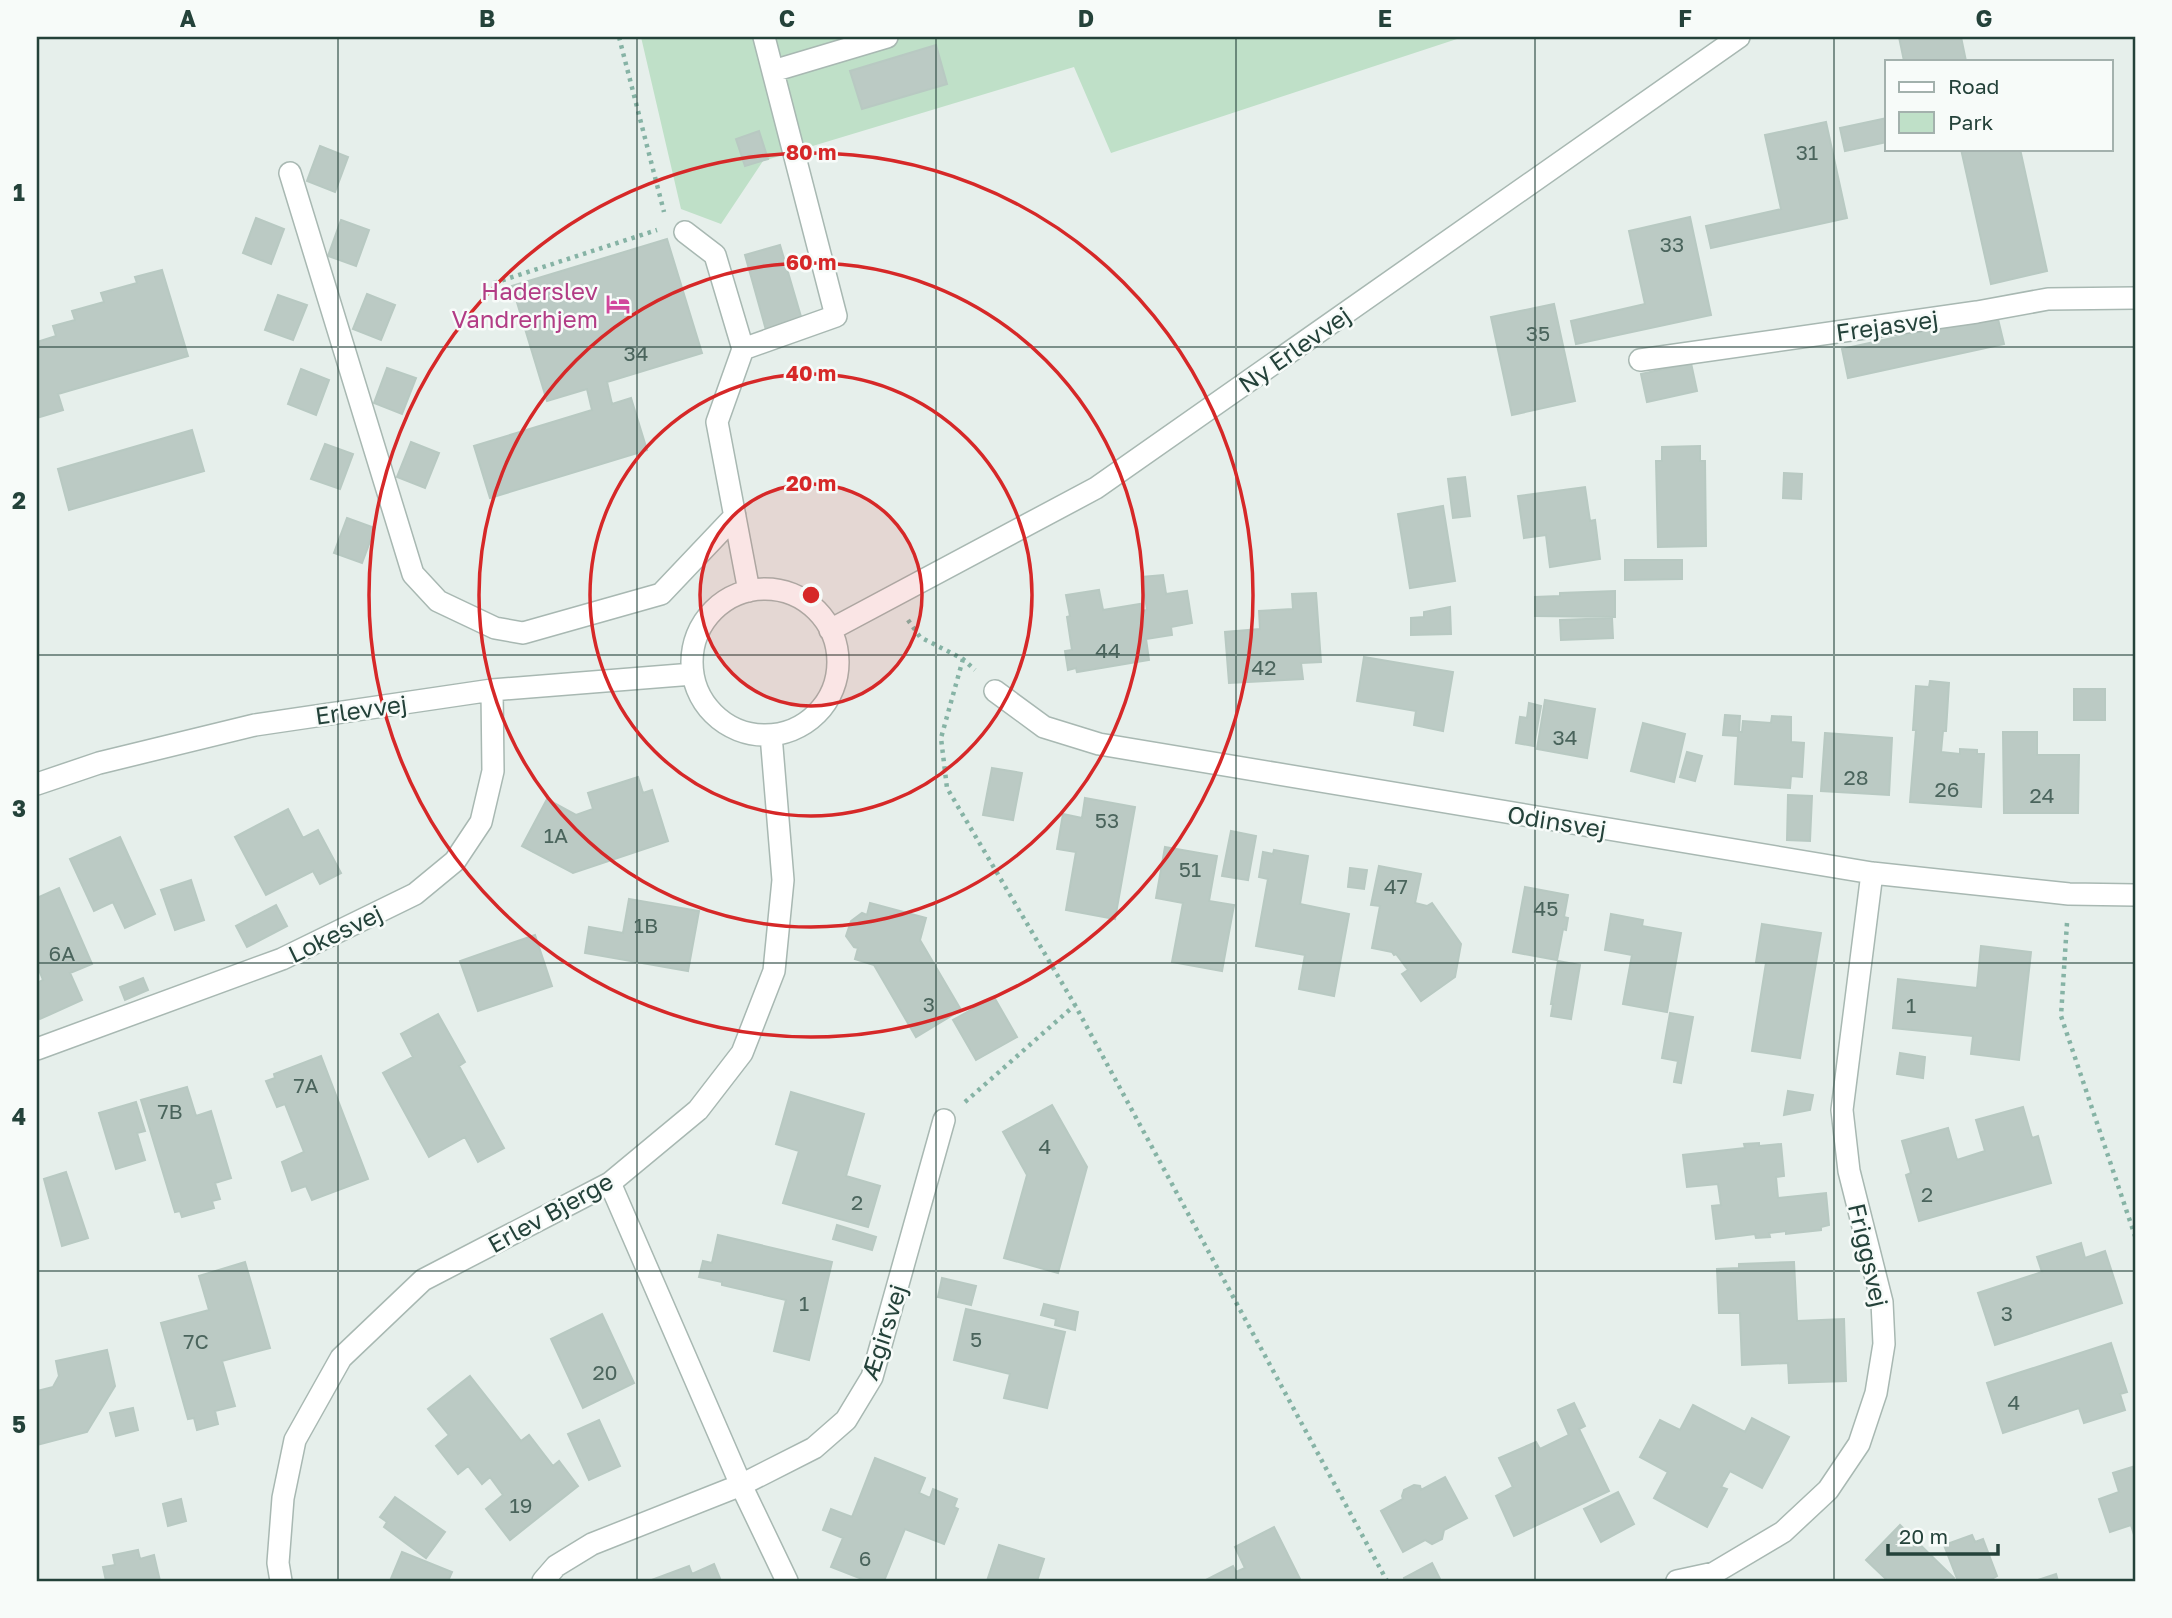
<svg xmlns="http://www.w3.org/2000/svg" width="2172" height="1618" font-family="'Golos Text',sans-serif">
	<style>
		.green { fill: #bfe0c8 }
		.building { fill: #bbcac4; stroke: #b8c9c2; stroke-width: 2 }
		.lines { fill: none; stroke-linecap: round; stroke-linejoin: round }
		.minor-casing { stroke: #a8b8b2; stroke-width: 24 }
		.path { stroke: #86b3a5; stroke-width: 4.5; stroke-dasharray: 3.5 5; stroke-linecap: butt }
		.minor { stroke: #fff; stroke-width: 21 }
		.grid { fill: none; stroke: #24423a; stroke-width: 2; stroke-opacity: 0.55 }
		.ring { fill: none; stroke: #d62828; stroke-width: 3.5 }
		.labels { text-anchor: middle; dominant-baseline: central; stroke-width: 5; stroke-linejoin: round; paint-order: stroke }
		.number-label { font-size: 21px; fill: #4a645c }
		.hotel-label { font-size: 24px; fill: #b23c85; stroke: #f7fbf9; text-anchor: end }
		.street-label { font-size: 24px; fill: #24423a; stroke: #f7fbf9 }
		.centre { fill: #d62828; stroke: #f7fbf9; stroke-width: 3.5 }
		.ring-label { font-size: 21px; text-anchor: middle; font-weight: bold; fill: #d62828; stroke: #f7fbf9; stroke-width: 5; stroke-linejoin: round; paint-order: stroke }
		.neatline { fill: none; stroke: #24423a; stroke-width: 2.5 }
		.grid-label { font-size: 23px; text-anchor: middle; font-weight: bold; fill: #24423a }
	</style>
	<rect width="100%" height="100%" fill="#e6efeb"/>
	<path class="green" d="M641,37H1463L1111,153L1074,67L763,161L721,224L681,209Z"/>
	<path class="building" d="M1899,37H1961L1966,61H1904Z
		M936,45L947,84L862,109L850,71Z
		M1887,118V142L1845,151L1840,128Z
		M1826,122L1847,218L1711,248L1706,226L1781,209L1765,135Z
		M759,131L768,159L745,166L736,139Z
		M320,146L348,157L335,192L307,181Z
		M1961,149H2020L2047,271L1991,284Z
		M1690,217L1711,315L1576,344L1571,321L1645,304L1629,231Z
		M256,218L284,229L271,264L243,253Z
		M341,220L369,230L356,266L328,256Z
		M667,239L702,353L607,382L612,404L631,398L647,450L490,498L474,446L592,410L587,389L547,401L512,286Z
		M780,245L802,320L766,330L745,255Z
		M162,270L188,356L58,394L63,410L37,418V342L56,336L53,326L75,320L72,311L104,302L101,293L137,283L135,277Z
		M367,294L395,305L381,340L353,329Z
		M278,295L307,305L293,340L265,330Z
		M1554,304L1575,401L1512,415L1491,317Z
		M1997,315L2004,344L1848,378L1842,349Z
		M1691,363L1697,391L1647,402L1641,374Z
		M387,368L416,378L402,414L374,403Z
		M301,369L329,380L316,415L288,404Z
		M192,430L204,471L69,510L58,469Z
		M411,442L439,453L425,488L397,477Z
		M325,444L353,454L340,489L311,479Z
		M1700,446V461H1705L1706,546L1658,547L1656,461H1662V447Z
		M1784,473L1802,474L1801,499L1783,498Z
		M1465,477L1470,516L1453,518L1448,479Z
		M1585,487L1590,521L1595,520L1600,559L1550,567L1546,535L1524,538L1518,496Z
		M1443,506L1455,581L1410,588L1398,514Z
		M347,518L375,528L362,563L334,553Z
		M1625,560H1682V579L1625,580Z
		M1163,575L1166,594L1187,591L1192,623L1171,627L1172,635L1146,639L1149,660L1077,672L1076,668L1068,670L1065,651L1072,650L1067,617L1070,616L1066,595L1099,590L1103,610L1140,604L1141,611L1147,610L1142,577Z
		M1615,591V617L1535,616V597L1560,596V593Z
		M1316,593L1321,662L1301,663L1303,679L1229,683L1225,632L1260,629L1259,611L1293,609L1292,594Z
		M1450,607L1451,634L1411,635V618L1424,617V612Z
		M1612,618L1613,638L1561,640L1560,620Z
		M1364,657L1453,672L1443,731L1414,725L1416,711L1357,701Z
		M1930,681L1949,683L1946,731H1943L1941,752L1960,754V749L1977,750V754H1984L1981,807L1910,802L1916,730H1913L1916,686L1929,687Z
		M2074,689H2105V720H2074Z
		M1545,700L1595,709L1587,758L1537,749Z
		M1529,703L1541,706L1534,746L1516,743L1520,717L1527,718Z
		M1725,715L1740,716L1739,732H1742L1743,721L1771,723L1772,716L1791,717V742L1804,743L1802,777L1791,776L1790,788L1735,784L1738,736L1723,735Z
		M1643,723L1685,734L1674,782L1631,771Z
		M2003,732H2037V755H2079L2078,813H2004Z
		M1825,733L1892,738L1889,795L1821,791Z
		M1687,752L1702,756L1695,781L1680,777Z
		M992,768L1022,773L1013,820L983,815Z
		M638,777L643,793L652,790L668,841L573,873L522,846L547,799L576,815L593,809L588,793Z
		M1788,795L1812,796L1810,841L1787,840Z
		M1085,798L1135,807L1115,919L1066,910L1076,852L1057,849L1063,814L1082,818Z
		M288,809L303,838L318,830L341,873L320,884L313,871L266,895L235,837Z
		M1231,831L1256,836L1248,880L1222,876Z
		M120,837L155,914L125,928L113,902L94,911L70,859Z
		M1165,847L1217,856L1209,901L1234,905L1222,971L1172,962L1183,903L1156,898Z
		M1274,850L1308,856L1300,904L1349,914L1334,996L1299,989L1305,955L1256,946L1268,879L1259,877L1263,852L1273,854Z
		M1379,866L1421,874L1415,903L1427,906L1432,903L1461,944L1455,977L1421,1001L1402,974L1408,970L1396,954L1394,955L1392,952L1372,948L1380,906L1371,905Z
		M1350,868L1367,870L1364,889L1348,887Z
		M191,880L204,920L175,930L161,890Z
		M1525,887L1568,895L1564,917L1568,918L1566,930L1563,929L1557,960L1513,952Z
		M59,888L92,964L70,973L82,1000L40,1019L37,1012V983L43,980L37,965V898Z
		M629,899L699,911L688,971L585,953L589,927L623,933Z
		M870,903L926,918L920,940L961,1010L916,1037L874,965L855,959L858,948L854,947L846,936L851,921L862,913L867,915Z
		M276,905L287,926L247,947L236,926Z
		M1611,914L1643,920L1642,926L1681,933L1667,1012L1623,1004L1632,955L1605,950Z
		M1762,924L1821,933L1800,1058L1752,1051L1766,963L1756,962Z
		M535,935L552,986L478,1011L460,961Z
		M1981,946L2031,952L2019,1060L1971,1054L1973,1036L1893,1028L1898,979L1977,988Z
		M1558,961L1580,965L1571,1019L1551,1016L1553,1004H1551Z
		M143,978L148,990L125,1000L120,987Z
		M994,997L1017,1037L976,1060L953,1020Z
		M1670,1013L1693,1017L1681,1083L1674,1082L1678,1061L1662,1058Z
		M438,1014L465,1062L459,1066L504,1148L478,1162L465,1137L429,1157L383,1073L413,1057L401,1034Z
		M1900,1053L1925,1057L1923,1078L1897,1074Z
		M321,1056L368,1179L312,1200L306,1186L292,1191L282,1162L304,1152L285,1104L277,1107L266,1081L275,1078L274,1074Z
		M187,1087L196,1116L211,1111L231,1178L215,1183L220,1199L212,1201L214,1208L182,1217L180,1211L175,1212L141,1100Z
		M1788,1091L1813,1095L1810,1110L1784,1115Z
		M791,1092L864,1114L846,1176L880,1186L868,1227L783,1203L799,1151L776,1144Z
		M136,1102L145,1131L137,1133L145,1160L116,1169L99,1113Z
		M1052,1105L1087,1167L1058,1273L1004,1258L1027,1175L1003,1132Z
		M2023,1107L2032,1138L2038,1136L2051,1183L1919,1221L1906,1175L1911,1173L1902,1141L1948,1128L1957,1160L1985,1151L1976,1120Z
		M1759,1143V1146L1781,1144L1784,1176L1776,1177L1778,1198L1826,1193L1829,1225L1821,1227V1230L1786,1234V1231L1769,1233L1770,1237L1756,1238L1755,1234L1716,1239L1712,1206L1721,1205L1718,1184L1687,1187L1683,1155L1745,1148L1744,1144Z
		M66,1172L88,1238L62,1246L44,1179Z
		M837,1225L876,1237L872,1250L833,1239Z
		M718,1235L832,1262L809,1360L774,1351L786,1300L722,1285V1282L699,1277L703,1261L712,1263Z
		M2081,1243L2085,1258L2105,1251L2122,1303L1995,1345L1978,1293L2042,1272L2037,1257Z
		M245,1262L270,1348L222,1361L235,1406L215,1411L218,1424L197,1430L194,1418L188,1419L161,1323L209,1310L199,1276Z
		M1794,1262L1797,1321L1844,1319L1846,1381L1789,1383L1788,1363L1742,1365L1740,1313H1719L1717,1269L1739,1268V1264Z
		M942,1278L976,1286L971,1305L938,1297Z
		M1044,1304L1078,1312L1075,1330L1055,1325L1056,1319L1041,1315Z
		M966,1309L1065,1332L1047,1408L1004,1398L1010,1374L954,1360Z
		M602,1314L634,1383L583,1408L551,1339Z
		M2111,1343L2127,1392L2120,1394L2125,1410L2084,1423L2079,1408L2003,1433L1987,1383Z
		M107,1350L115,1386L87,1432L37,1445V1391L53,1387L59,1376L56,1361Z
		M470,1376L521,1441L529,1435L553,1466L559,1461L578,1486L510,1540L486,1509L503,1495L490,1477L482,1484L468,1466L458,1474L436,1446L449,1435L428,1409Z
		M1574,1403L1585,1426L1579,1429L1609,1491L1514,1536L1496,1496L1513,1487L1499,1458L1536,1442L1540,1449L1569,1435L1558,1410Z
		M1693,1405L1745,1432L1752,1418L1789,1437L1762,1488L1730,1471L1721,1487L1727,1489L1707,1527L1654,1498L1668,1472L1640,1457L1660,1420L1680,1430Z
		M133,1408L138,1430L116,1436L110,1413Z
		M599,1420L620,1466L589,1480L568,1434Z
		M875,1458L925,1478L919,1493L930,1498L933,1489L957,1499L954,1507L958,1509L944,1544L905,1529L884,1581H867L831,1567L843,1538L823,1530L831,1509L852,1517Z
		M2135,1466V1538L2131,1525L2110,1532L2099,1499L2119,1492L2113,1473Z
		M1445,1477L1467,1518L1444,1530L1442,1539L1432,1544L1425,1540L1403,1552L1381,1511L1403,1499L1402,1496L1404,1490L1414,1485L1420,1486L1421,1490Z
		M1618,1492L1634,1524L1601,1542L1584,1509Z
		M395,1497L445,1532L426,1558L384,1527L387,1522L380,1517Z
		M181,1499L186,1521L168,1526L163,1504Z
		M1900,1525L1954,1578L1951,1581H1888L1866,1560Z
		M1274,1527L1301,1581H1204L1233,1566L1236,1572L1245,1568L1235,1547Z
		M1972,1535L1975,1542L1983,1539L1997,1576L1988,1581H1958L1944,1545Z
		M999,1545L1044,1559L1037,1581H987Z
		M138,1550L140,1559L154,1555L160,1581H106L103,1567L115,1565L113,1555Z
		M402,1552L452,1572L448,1581H390Z
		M1432,1563L1441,1581H1405L1404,1578Z
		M714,1564L721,1581H649L689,1566L692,1574Z
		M2056,1574L2058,1581H2035Z"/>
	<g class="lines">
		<g class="minor-casing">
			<path id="minor" d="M773,71L887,37
				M290,173L413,574L438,601L495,628L523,633L661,594L735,516
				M685,232L715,255L743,349
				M1640,360L1977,312L2048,299L2135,298
				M692 662a73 73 0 1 1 146 0a73 73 0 1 1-146 0Z
				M749,591L717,422L743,349L836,316L764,37
				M830,630L1096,488L1739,37
				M995,691L1044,727L1099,744L1872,873L2069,894L2135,895
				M37,784L99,763L255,725L492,690L693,674
				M37,1049L282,959L415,894L455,861L481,822L493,771L492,690
				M610,1183L741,1485L787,1581
				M281,1581L278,1563L283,1498L295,1440L341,1358L423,1280L610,1183L698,1110L742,1053L774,971L783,880L771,735
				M543,1581L556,1566L592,1544L741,1485L814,1448L846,1420L872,1377L944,1120
				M1677,1581L1714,1573L1783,1532L1828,1490L1859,1444L1876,1393L1884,1344L1882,1302L1849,1171L1842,1110L1872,873"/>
		</g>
		<path class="path" d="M619,37L664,212
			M494,283L657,230
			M908,620L920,637L963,659L975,670
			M963,659L941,738L947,788L1075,1005L1387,1581
			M2067,923L2061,1016L2135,1236
			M965,1102L1075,1005"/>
		<use href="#minor" class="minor"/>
	</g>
	<path class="grid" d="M338,37V1581M637,37V1581M936,37V1581M1236,37V1581M1535,37V1581M1834,37V1581M37,347H2135M37,655H2135M37,963H2135M37,1271H2135"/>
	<circle cx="811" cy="595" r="111" fill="#d62828" fill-opacity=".12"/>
	<g class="ring">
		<circle cx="811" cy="595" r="111"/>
		<circle cx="811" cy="595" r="221"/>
		<circle cx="811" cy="595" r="332"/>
		<circle cx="811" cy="595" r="442"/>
	</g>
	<defs>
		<g id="hotel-bare" transform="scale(1.89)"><path d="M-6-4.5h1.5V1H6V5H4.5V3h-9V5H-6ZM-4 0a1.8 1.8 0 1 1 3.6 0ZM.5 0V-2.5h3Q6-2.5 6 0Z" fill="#d1479c" stroke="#f7fbf9" stroke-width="2.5" paint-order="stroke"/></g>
	</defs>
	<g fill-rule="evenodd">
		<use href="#hotel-bare" x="618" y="304"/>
	</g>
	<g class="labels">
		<g class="number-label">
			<text x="1807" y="152">31</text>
			<text x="1672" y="244">33</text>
			<text x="1538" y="333">35</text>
			<text x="636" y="353">34</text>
			<text x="1108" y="650">44</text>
			<text x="1264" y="667">42</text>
			<text x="1565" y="737">34</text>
			<text x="1856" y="777">28</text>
			<text x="1947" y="789">26</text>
			<text x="2042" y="795">24</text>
			<text x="1107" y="820">53</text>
			<text x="556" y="835">1A</text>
			<text x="1190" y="869">51</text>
			<text x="1396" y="886">47</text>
			<text x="1546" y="908">45</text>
			<text x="646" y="925">1B</text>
			<text x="62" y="953">6A</text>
			<text x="929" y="1004">3</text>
			<text x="1911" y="1005">1</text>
			<text x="306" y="1085">7A</text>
			<text x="170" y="1111">7B</text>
			<text x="1045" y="1146">4</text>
			<text x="1927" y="1194">2</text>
			<text x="857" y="1202">2</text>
			<text x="804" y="1303">1</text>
			<text x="2007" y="1313">3</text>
			<text x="976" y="1339">5</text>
			<text x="196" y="1341">7C</text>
			<text x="605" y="1372">20</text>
			<text x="2014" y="1402">4</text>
			<text x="521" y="1505">19</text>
			<text x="865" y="1558">6</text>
		</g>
		<g class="hotel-label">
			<text x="598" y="290">Haderslev<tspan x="598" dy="28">Vandrerhjem</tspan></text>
		</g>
		<g class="street-label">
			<text transform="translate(1887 325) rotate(-8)">Frejasvej</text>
			<text transform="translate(1294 349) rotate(-35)">Ny Erlevvej</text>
			<text transform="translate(361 709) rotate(-8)">Erlevvej</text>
			<text transform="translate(1557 821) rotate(9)">Odinsvej</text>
			<text transform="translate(335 933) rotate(-26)">Lokesvej</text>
			<text transform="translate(550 1212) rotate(-29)">Erlev Bjerge</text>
			<text transform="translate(1869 1255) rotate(77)">Friggsvej</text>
			<text transform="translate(883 1332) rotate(-72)">Ægirsvej</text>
		</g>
	</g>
	<circle cx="811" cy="595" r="10" class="centre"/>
	<g class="ring-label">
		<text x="811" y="160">80 m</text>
		<text x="811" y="270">60 m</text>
		<text x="811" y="381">40 m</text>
		<text x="811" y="491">20 m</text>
	</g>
	<rect width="2172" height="1618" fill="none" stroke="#f7fbf9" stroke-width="77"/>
	<rect x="1885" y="60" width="228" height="91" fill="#f7fbf9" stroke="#a3b1ad" stroke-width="2"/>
	<rect x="1899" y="82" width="35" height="10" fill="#ffffff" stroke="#a3b1ad" stroke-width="2"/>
	<text x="1948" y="94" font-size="21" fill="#24423a">Road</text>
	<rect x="1899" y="112" width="35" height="21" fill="#bfe0c8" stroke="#a3b1ad" stroke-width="2"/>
	<text x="1948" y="130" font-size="21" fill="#24423a">Park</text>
	<path d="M1888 1544v10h110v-10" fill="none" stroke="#24423a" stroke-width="3.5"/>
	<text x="1899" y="1544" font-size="21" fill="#24423a" stroke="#f7fbf9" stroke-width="5" paint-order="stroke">20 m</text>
	<rect x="38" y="38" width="2096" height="1542" class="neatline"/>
	<g class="grid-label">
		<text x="188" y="27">A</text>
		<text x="487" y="27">B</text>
		<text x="787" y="27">C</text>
		<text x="1086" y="27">D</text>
		<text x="1385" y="27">E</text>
		<text x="1685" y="27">F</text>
		<text x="1984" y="27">G</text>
		<text x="19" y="201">1</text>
		<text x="19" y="509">2</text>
		<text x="19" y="817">3</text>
		<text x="19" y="1125">4</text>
		<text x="19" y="1433">5</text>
	</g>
</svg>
